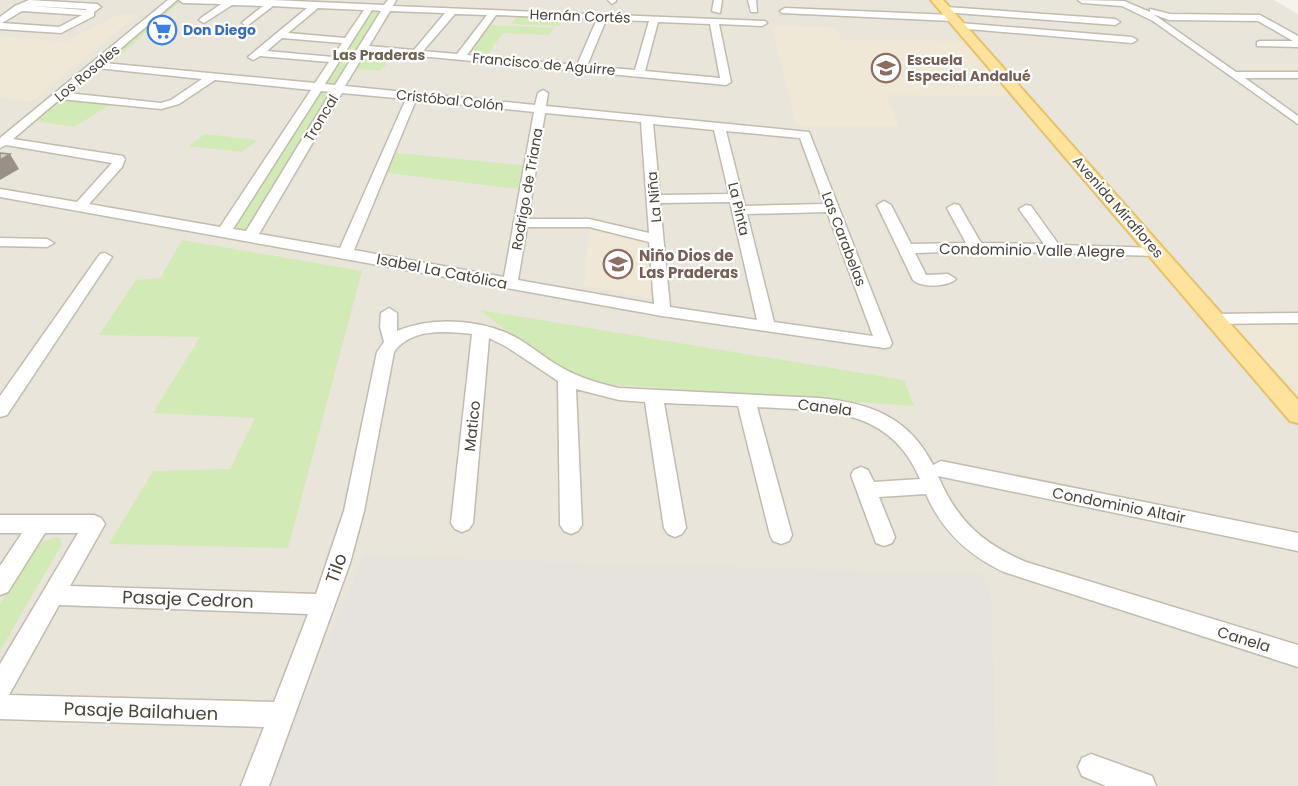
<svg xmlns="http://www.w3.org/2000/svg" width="1298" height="786" font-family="Poppins,sans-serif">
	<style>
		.residential { fill: #eae5da }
		.industrial { fill: #e6e2dd }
		.education { fill: #efe8d6 }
		.green { fill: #d2eab5 }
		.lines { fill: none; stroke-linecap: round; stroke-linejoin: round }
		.minor-casing { stroke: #c2bbae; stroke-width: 3 }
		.major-casing { stroke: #e6c16a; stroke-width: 4 }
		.minor { fill: #fff; fill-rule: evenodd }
		.major { fill: #ffe39c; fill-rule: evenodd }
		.shaded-wall { fill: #979187 }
		.building { fill: #d8cfc1; stroke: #979187; stroke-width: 1.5 }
		.labels { text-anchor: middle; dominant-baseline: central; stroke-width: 4.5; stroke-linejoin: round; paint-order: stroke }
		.far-street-label { font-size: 14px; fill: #4b4439; stroke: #fff }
		.far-shop-label { font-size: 14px; font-weight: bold; fill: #366cbe; stroke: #fff; text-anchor: start }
		.far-neighbourhood-label { font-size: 14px; font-weight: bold; fill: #6e6250; stroke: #fff }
		.far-education-label { font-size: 14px; font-weight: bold; fill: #785e54; stroke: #fff; text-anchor: start }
		.street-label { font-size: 15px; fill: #4b4439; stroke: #fff }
		.education-label { font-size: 15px; font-weight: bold; fill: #785e54; stroke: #fff; text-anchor: start }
		.near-street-label { font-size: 18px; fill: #4b4439; stroke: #fff }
	</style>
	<rect width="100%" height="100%" fill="#f6f3ec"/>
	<path class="residential" d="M0,0H1274L1298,14V786H0Z"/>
	<path class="industrial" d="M364,556L980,574L991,596L997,786H267Z"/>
	<path class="education" d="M120,14L137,15L31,102L0,97V36L65,42Z
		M772,26L836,27L841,40L970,41L1010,96L886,95L900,127L797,126Z
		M589,228L650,243L652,299L584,285Z
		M1298,321V403L1230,322Z"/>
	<path class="green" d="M173,2H180L112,62L103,61Z
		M374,10H381L334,85L325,84Z
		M518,15L565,17L560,26L511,24Z
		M491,25L554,28L549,35L503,33L488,54L470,52Z
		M367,49L396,53L380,71L356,69Z
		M322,91L332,93L245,229L234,228Z
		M68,95L118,100L74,127L36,121Z
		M205,134L258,140L242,152L189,146Z
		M389,152L530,166L526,190L381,172Z
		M182,240L362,271L288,548L109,544L153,471L230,469L255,418L153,413L200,337L99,335L136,280L160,278Z
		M480,310L904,380L914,406L591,383L544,360Z
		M55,537L60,538L62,544L0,651V604L34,549L44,541Z"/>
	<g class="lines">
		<g class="minor-casing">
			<path id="minor" d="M29,0L97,4L101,7L94,12V16L61,33L0,29V17L15,6ZM31,6L87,9L85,10ZM22,11L82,15L59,27L2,23Z
				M168,0H177L104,63L315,83L329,62L260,56L253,60L248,57L307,8L273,6L247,26L242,23L244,21L263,6L232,5L204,23L199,20L201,18L221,4L183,3L179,0H272L384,5L388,0H396L393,6L765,21L767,23L762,26L719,24L731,82L726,85L366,51L345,86L535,105L538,93L543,90L548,93L546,106L809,132L892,343L890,347L884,348L662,316L0,197V189L77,202L112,163L6,145L0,148V138ZM318,8L364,10L345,38L288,33ZM372,10L381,11L335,85L325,84ZM390,11L445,13L414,50L369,46ZM455,14L487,15L457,54L423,51ZM496,15L597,19L577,65L467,55ZM606,20L649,21L635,70L587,66ZM658,22L710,24L720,78L645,71ZM282,38L342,43L333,57L267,51ZM97,68L202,79L171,100L161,103L67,93ZM215,80L311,90L220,227L89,204L122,167L125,159L123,156L13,139L60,99L161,109L179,104ZM321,91L331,92L246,231L233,229ZM342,93L406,99L340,248L259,234ZM416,100L534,112L504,277L354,250ZM545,113L641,122L649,233L589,219H528ZM653,124L714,130L729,194L660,195ZM726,131L800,138L824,204L745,206ZM730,202L757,320L670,307L660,203ZM827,212L873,336L774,322L747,214ZM527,227H589L649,242L654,304L518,280Z
				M608,0H616V1L612,4Z
				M714,0H722L720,13L712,11Z
				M748,0H756L757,12H751Z
				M1078,0L1124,1L1150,12V9L1170,14L1260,15L1298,36V47L1257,46V42L1260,41H1293L1258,21L1169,20L1153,14L1236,72H1298V78H1245L1298,116V124L1153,21L1122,6L1082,3Z
				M946,7L1115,19L1120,22L1115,25L943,12V8Z
				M785,8L952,15L957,18L952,21L782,13L780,11Z
				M959,23L1132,37L1137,40L1132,43L956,28V24Z
				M884,201L891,205L911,244L966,243L947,208L954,204L959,205L981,243L1044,244L1019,209L1026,205L1031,206L1059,245L1158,248L1165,252L1158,256L976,251L915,253L926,275L948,274L956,279C948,287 921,288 913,280L877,205Z
				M0,238L47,239L54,243L47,247L0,246Z
				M105,253L112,257L7,415L0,417V396L100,254Z
				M389,308L397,313V331C430,317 474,319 507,333C524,340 538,353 554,363C574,376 596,383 619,388L819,398C870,403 909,417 933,465L941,461L1298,533V551L938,476C957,520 981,543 1026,562L1298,645V667L1004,572C968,555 942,531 926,494L879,497L895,537L892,543L884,546L876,543L851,475L854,470L861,467L868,470L874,482L920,479C889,406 824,411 757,407L792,535L789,541L781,544L773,541L770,535L738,406L664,403L686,528L682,534L675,537L668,534L664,528L645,402L619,400L576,389L582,525L578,531L571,534L564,531L560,525L558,381L507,347L489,338L473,523L469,529L462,532L455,529L451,523L472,334C446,331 411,328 394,352L364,511L350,563L269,786H241L264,727L0,719V664L78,533H45L8,592L0,595V566L22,533H0V515H94L101,518L105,524L70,586L316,594L344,511L377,352L384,342L380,327L381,313ZM59,605L308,614L274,702L9,695Z
				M1298,313V323L1213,324L1205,319L1213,314Z
				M1091,754L1152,776L1156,786H1106L1082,776L1078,767L1082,758Z"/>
		</g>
		<g class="major-casing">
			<path id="major" d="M931,0H943L1298,400V423L1290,421Z"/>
		</g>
		<use href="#minor" class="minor"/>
		<use href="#major" class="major"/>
	</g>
	<path class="shaded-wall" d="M10,154L19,169L0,180V160Z"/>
	<path class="building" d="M0,153L10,154L0,160Z"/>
	<defs>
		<g id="supermarket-ring" transform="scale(1.5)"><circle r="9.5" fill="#fff" stroke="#3f7fe0" stroke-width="1.5"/><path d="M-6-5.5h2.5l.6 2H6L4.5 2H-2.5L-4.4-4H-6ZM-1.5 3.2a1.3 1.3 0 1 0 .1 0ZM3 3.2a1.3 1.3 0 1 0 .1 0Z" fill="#3f7fe0"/></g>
		<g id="school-ring" transform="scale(1.5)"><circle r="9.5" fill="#fff" stroke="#8d6e63" stroke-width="1.5"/><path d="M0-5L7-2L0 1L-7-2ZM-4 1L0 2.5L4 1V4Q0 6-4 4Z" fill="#8d6e63"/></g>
	</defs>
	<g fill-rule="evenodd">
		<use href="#supermarket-ring" x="162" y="30"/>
		<use href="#school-ring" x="886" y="68"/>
		<use href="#school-ring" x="618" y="264"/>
	</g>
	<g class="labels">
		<g class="far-street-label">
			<text transform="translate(580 16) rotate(2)">Hernán Cortés</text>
			<text transform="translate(544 64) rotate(5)">Francisco de Aguirre</text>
			<text transform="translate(87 73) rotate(-40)">Los Rosales</text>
			<text transform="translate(450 100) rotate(6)">Cristóbal Colón</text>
			<text transform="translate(321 118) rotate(-59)">Troncal</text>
			<text transform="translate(527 189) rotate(-80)">Rodrigo de Triana</text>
			<text transform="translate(654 197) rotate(-95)">La Niña</text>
			<text transform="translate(1118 207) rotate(49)">Avenida Miraflores</text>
			<text transform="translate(739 209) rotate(77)">La Pinta</text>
			<text transform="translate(844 239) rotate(69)">Las Carabelas</text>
		</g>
		<g class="far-shop-label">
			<text x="183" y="30">Don Diego</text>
		</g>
		<g class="far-neighbourhood-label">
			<text x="379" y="55">Las Praderas</text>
		</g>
		<g class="far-education-label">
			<text x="907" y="60">Escuela<tspan x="907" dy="16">Especial Andalué</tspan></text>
		</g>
		<g class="street-label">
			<text transform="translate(1032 250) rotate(1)">Condominio Valle Alegre</text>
			<text transform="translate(442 271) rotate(11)">Isabel La Católica</text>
			<text transform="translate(825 407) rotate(7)">Canela</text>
			<text transform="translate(472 426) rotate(-84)">Matico</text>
			<text transform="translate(1119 505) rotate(11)">Condominio Altair</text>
			<text transform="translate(1244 639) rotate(17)">Canela</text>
		</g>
		<g class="education-label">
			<text x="639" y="255">Niño Dios de<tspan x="639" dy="17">Las Praderas</tspan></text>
		</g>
		<g class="near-street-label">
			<text transform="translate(336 568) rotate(-70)">Tilo</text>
			<text transform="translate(188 599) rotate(2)">Pasaje Cedron</text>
			<text transform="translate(141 711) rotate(2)">Pasaje Bailahuen</text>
		</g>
	</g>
</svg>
